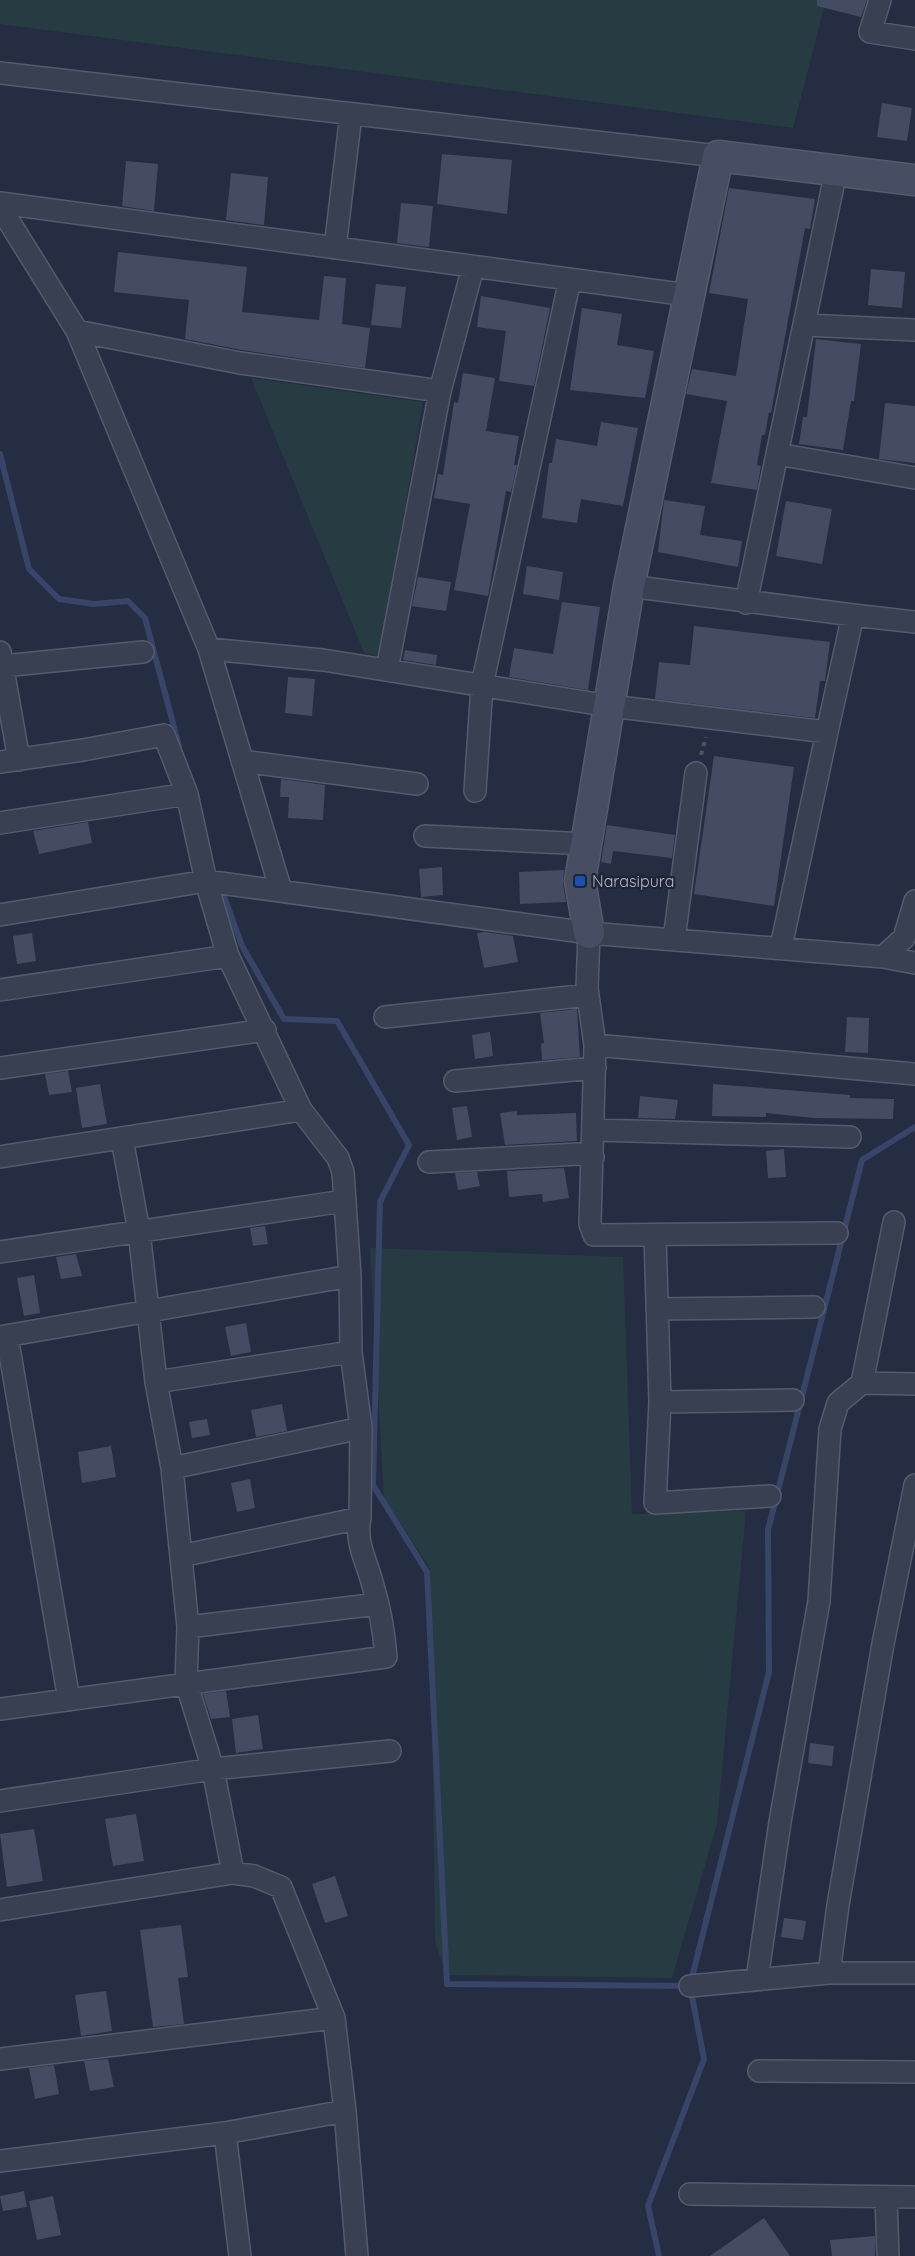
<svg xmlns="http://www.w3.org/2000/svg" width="915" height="2256" font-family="Quicksand,sans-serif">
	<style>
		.green { fill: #273b43 }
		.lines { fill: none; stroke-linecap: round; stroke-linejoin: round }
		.stream { stroke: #384569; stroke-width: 6 }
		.building { fill: #444c64 }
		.street-casing { stroke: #545b6c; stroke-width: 24 }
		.secondary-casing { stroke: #545b6c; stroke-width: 33 }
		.path { stroke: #45585f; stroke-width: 4; stroke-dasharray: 4.5 4.5; stroke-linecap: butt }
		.street { stroke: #394051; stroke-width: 21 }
		.secondary { stroke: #474e64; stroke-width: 30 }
		.transit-dot { fill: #1a4fb4; stroke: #1e2537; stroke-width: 2 }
		.labels { text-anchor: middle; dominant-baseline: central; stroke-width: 4.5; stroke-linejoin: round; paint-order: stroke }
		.poi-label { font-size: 16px; fill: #b6bbcb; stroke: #1e2537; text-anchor: start }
	</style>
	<rect width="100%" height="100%" fill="#252d42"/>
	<path class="green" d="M0,0H826L793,128L0,24Z
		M251,378L423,402L380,656L364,653Z
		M370,1248L623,1257L632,1514L746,1511L717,1824L672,1978L446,1975L435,1941L430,1568L384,1498Z"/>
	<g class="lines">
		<path class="stream" d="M0,454L29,569L59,599L94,604L128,601L145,618L179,746
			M221,888L242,946L284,1019L337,1021L409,1145L380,1202L373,1485L427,1572L447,1984L690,1986L704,2059L648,2206L659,2256
			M691,1981L769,1672L768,1530L862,1160L915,1127"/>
	</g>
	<path class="building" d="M817,0H867L861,17L817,6Z
		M882,103L912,108L907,141L877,137Z
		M442,154L512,160L507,214L437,204Z
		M126,161L158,164L154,211L122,206Z
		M231,173L268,177L264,225L226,220Z
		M729,188L815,199L810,229L805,228L771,413L769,412L765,435H762L757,465L761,466L757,490L711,483L727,401L686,394L692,369L736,376L748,299L709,293Z
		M401,203L433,206L429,247L397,243Z
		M118,252L247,267L242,312L319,320L324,276L346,278L342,324L370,328L365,368L242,350L185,339L189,300L114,292Z
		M871,269L905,272L902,308L868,305Z
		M376,284L406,287L401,328L371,325Z
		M481,296L550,308L534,386L499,381L506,331L477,327Z
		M582,308L622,314L617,345L654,351L645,398L570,390Z
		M816,339L861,344L854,401H851L843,450L799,444L803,417H807Z
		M463,373L495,378L486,431L519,436L514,465H517L511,492L506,491L488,596L454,590L470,504L434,498L438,474L443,475L454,402L458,403Z
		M885,403L915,406V463L879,459Z
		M601,422L638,428L623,506L581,499L577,523L542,518L549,463H552L556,439L597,446Z
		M664,500L705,506L700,535L742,541L738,567L658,552Z
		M786,501L832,509L822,564L776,556Z
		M527,566L563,572L559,600L523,594Z
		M418,577L451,582L446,611L412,606Z
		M562,602L600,607L588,690L509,677L514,648L553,654Z
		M694,626L830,642L825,681H820L815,718L655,699L659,662L690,665Z
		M405,650L437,655L436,665L403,660Z
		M288,677L315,679L312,716L285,713Z
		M714,756L794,767L774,906L694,894Z
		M281,779L325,785L323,820L288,818L289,797H280Z
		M88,822L92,843L39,854L33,831Z
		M607,825L675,835L672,858L613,851L611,864L601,862Z
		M442,867L443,895L421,897L419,869Z
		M564,870L563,884L566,902L520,904L519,872Z
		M485,932L513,936L518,962L484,968L477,933Z
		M32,933L36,961L17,964L13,936Z
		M577,1009L580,1057L542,1060L541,1044L544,1043L540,1013Z
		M847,1017L869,1018L868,1053L845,1052Z
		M490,1032L493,1056L475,1059L472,1035Z
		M68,1071L72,1092L49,1095L45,1074Z
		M100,1084L107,1124L82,1128L76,1088Z
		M713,1084L850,1095V1098L894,1099L893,1119L814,1118L766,1113V1117L712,1116Z
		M640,1096L678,1100L675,1119L638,1118Z
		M467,1106L472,1137L457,1140L452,1108Z
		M517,1111V1115L576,1113L577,1141L505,1145L500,1113Z
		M784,1149L786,1177L768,1178L766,1151Z
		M564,1168L569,1198L543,1202L542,1194L509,1197L507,1171Z
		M477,1172L480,1186L458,1190L455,1173Z
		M265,1226L268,1244L253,1246L250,1228Z
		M76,1254L82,1276L61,1279L56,1257Z
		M34,1275L40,1313L24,1316L17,1278Z
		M246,1323L251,1352L231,1356L225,1327Z
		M282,1404L287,1431L256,1437L251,1410Z
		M207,1419L210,1435L192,1438L189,1422Z
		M111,1446L116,1477L82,1483L78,1452Z
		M250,1479L255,1508L237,1512L231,1483Z
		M226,1691L230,1717L211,1719L203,1694Z
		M258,1715L263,1749L236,1753L232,1719Z
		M810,1743L834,1746L832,1766L808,1763Z
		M136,1814L144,1861L113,1866L105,1819Z
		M34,1829L43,1881L7,1887L0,1834Z
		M335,1876L348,1916L325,1923L312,1884Z
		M784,1918L806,1921L803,1940L781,1937Z
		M181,1925L188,1977L178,1978L184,2024L153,2027L140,1930Z
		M106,1991L112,2031L81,2036L75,1995Z
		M108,2059L114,2087L90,2091L84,2061Z
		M54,2065L59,2094L35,2099L29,2068Z
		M24,2191L27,2207L3,2211L0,2196Z
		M53,2196L61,2235L37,2240L29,2201Z
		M764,2218L790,2256H710Z
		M875,2236V2256H832L830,2240Z"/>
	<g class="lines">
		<g class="street-casing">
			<path id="street" d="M880,0L870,32L915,39
				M0,73L718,156
				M0,203L688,295
				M0,207L77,331L209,649L281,891
				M335,248L351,114
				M804,325L915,330
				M77,331L240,363L440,391
				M777,454L915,478
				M629,586L853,615
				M746,603L836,171
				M209,649L323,660L610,706L827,732L781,947
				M0,652L19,760
				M3,666L143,652
				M387,670L440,391L473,267
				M827,732L853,615L915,622
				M242,761L417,784
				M0,762L83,750L164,735L187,794L206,881L228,956L301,1110L338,1158L343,1172L350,1276L351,1352L361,1428L360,1518L181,1556
				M475,791L482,685L570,279
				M0,823L187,794
				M425,836L586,844
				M0,915L206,881L589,933
				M674,939L696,773
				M883,957L915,963
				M0,990L228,956
				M385,1017L588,995
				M595,1045L915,1074
				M0,1068L265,1030
				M455,1081L595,1068
				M595,1130L850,1137
				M122,1139L139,1231L156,1382L172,1468L188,1627L186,1682L213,1769L233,1873L254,1876L281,1887L334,2018L345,2111L357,2256
				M0,1157L301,1110
				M429,1162L579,1154L593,1157
				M894,1222L862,1383L915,1384
				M837,1233L594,1235L590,1224L595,1045L587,988L589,933L883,957L904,938L915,901
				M655,1235L660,1402L655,1503L770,1496
				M0,1252L344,1201
				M657,1309L814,1307
				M7,1336L69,1700
				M0,1337L350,1276
				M156,1382L351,1352
				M660,1402L793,1400
				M172,1468L361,1428
				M188,1627L378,1604
				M0,1709L386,1657C384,1631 380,1608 372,1582C366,1559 355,1543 360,1518
				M0,1801L213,1769L390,1751
				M0,1910L233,1873
				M829,1973L838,1905L883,1644L915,1485
				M757,1979L780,1822L819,1601L830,1429L838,1403L862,1383
				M690,1986L829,1973H915
				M0,2059L334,2018
				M759,2071L915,2072
				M225,2133L240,2256
				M0,2161L225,2133L345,2111
				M690,2194L915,2197
				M886,2197L888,2256"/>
		</g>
		<g class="secondary-casing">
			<path id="secondary" d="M589,933L580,881L629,586L718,156L915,180"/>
		</g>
		<path class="path" d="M701,755L706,737"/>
		<use href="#street" class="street"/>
		<use href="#secondary" class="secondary"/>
	</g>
	<rect class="transit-dot" x="574" y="875" width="12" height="12" rx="3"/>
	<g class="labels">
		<g class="poi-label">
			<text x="592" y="881">Narasipura</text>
		</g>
	</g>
</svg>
